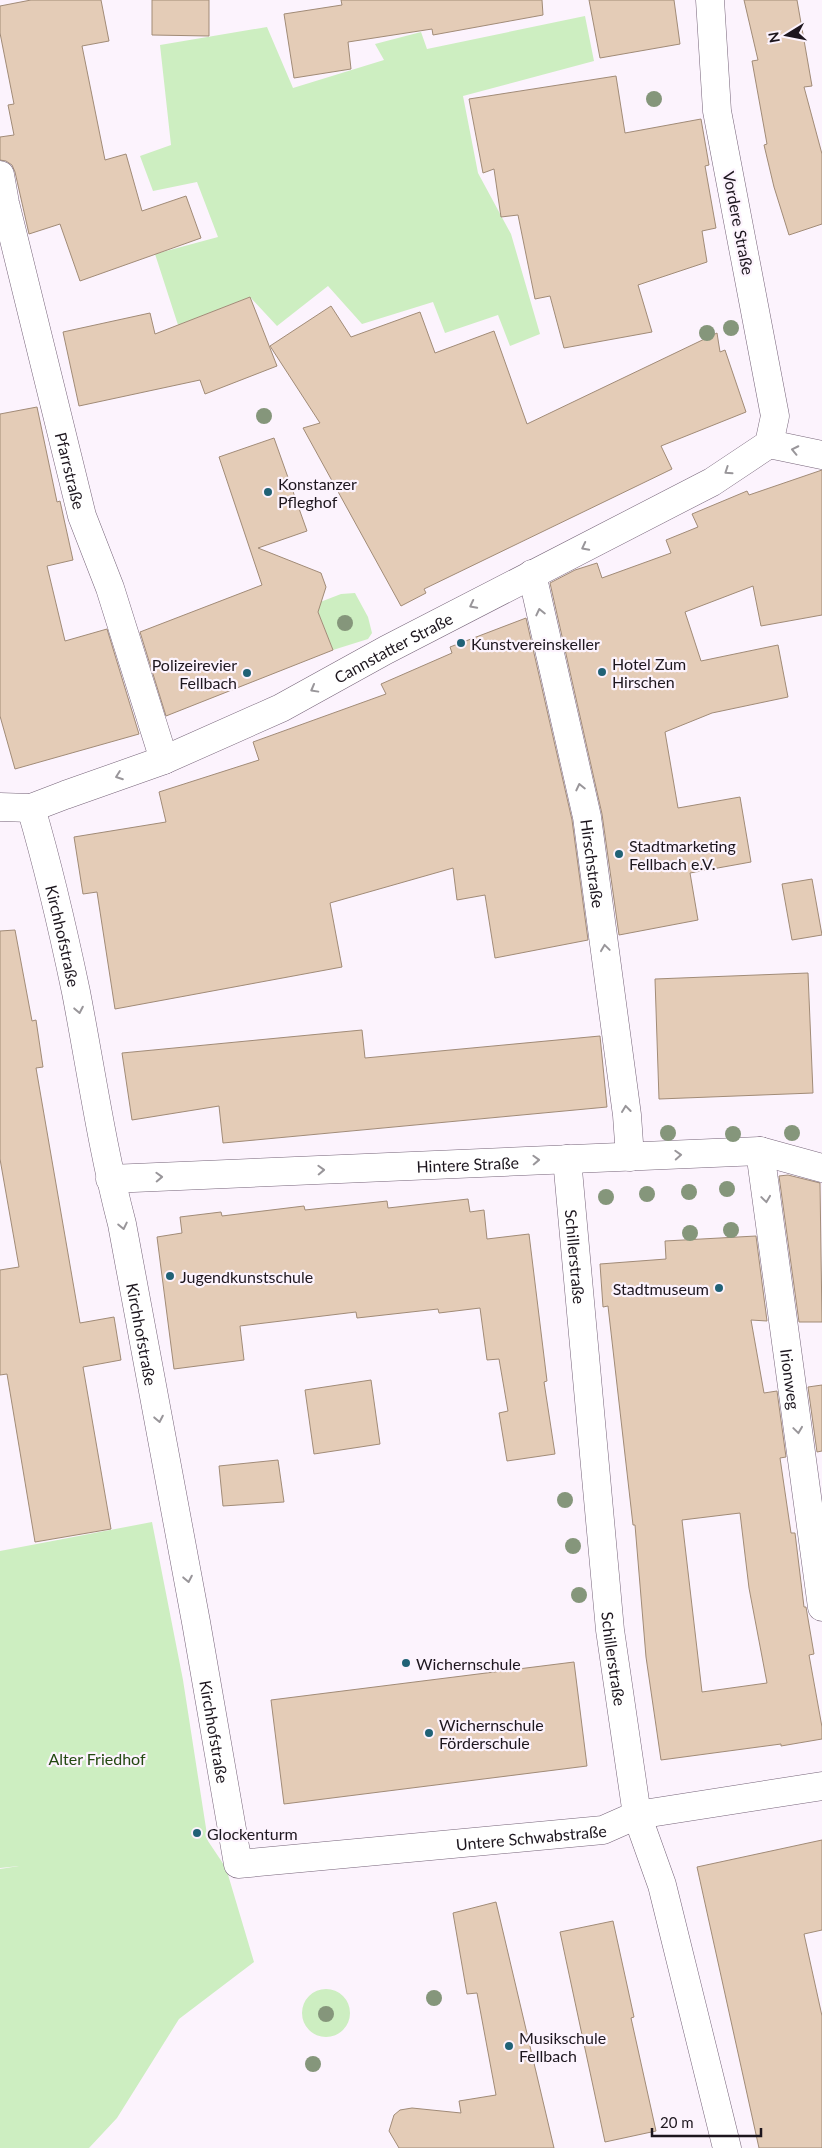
<svg xmlns="http://www.w3.org/2000/svg" width="822" height="2148" font-family="Lato,sans-serif">
	<style>
		.green { fill: #cdeec1 }
		.building { fill: #e4ccb7; stroke: #a18b77; fill-rule: evenodd }
		.lines { fill: none; stroke-linecap: round; stroke-linejoin: round }
		.minor-casing { stroke: #766479; stroke-width: 29 }
		.tertiary-casing { stroke: #766479; stroke-width: 29 }
		.minor { stroke: #fff; stroke-width: 28 }
		.tertiary { stroke: #fff; stroke-width: 28 }
		.tree { fill: #85967b }
		.oneway { stroke: #99969a }
		.poi-dot { fill: #206276; stroke: #fcf3fd; stroke-width: 2 }
		.labels { text-anchor: middle; dominant-baseline: central; stroke-width: 4.5; stroke-linejoin: round; paint-order: stroke }
		.street-label { font-size: 16px; fill: #1d161e; stroke: #fcf3fd }
		.poi-label { font-size: 16px; fill: #1d161e; stroke: #fcf3fd; text-anchor: start }
		.park-label { font-size: 16px; fill: #234911; stroke: #fcf3fd }
	</style>
	<rect width="100%" height="100%" fill="#fcf3fd"/>
	<path class="green" d="M585,16L594,61L463,96L478,173L511,234L540,334L510,346L498,315L445,333L433,302L362,324L328,286L277,326L250,297L178,325L155,254L218,237L197,182L153,191L140,156L171,145L160,45L267,27L293,88L384,60L375,44L421,32L427,49Z
		M355,593L368,617L372,633L368,639L333,650L315,604L341,594Z
		M152,1522L183,1680L208,1841L226,1868L254,1962L179,2019L117,2118L89,2148H0V1869L19,1866L0,1868V1551Z
		M302 2013a24 24 0 1 1 48 0a24 24 0 1 1-48 0Z"/>
	<path class="building" d="M31,0H101L109,41L82,46L105,160L126,154L142,211L186,196L201,238L80,281L60,224L29,234L15,172L12,165L6,161L0,160V137L14,135L8,105L14,104L0,33V6Z
		M152,0H209V36L152,35Z
		M341,0H542L543,15L433,35L432,29L348,42L351,69L294,78L284,14L342,5Z
		M589,0H674L680,44L600,58Z
		M744,0H797L812,86L804,87L822,154V224L789,235L774,187L764,145L767,144L752,61L758,60Z
		M616,76L625,133L701,119L709,165L705,166L716,228L702,231L707,262L638,285L652,332L564,348L550,296L535,299L518,215L501,217L494,169L483,173L469,99Z
		M250,297L277,366L205,394L200,380L79,406L63,332L150,313L155,334Z
		M331,306L351,337L420,312L435,353L494,331L527,424L717,333L720,352L725,350L746,412L661,446L672,469L424,589L426,593L401,606L303,428L320,423L270,346Z
		M37,407L57,502L60,501L73,560L47,566L65,641L107,629L139,734L15,769L0,716V414Z
		M274,438L307,531L258,548L321,573L326,587L318,612L333,650L166,716L140,632L262,585L219,457Z
		M822,470V615L761,626L753,586L685,612L701,661L778,645L788,697L712,713L665,732L678,808L740,797L751,862L690,873L698,920L619,935L602,814L550,583L575,570L597,563L602,578L671,553L666,540L698,527L692,514L747,491L749,495Z
		M526,618L572,820L588,940L495,958L485,895L457,900L453,868L330,903L342,967L115,1009L97,892L83,894L74,837L166,822L159,792L259,760L253,742L386,694L381,684L452,653L450,647Z
		M812,879L822,935L792,940L782,884Z
		M15,930L32,1021L36,1020L43,1067L36,1068L80,1323L114,1317L121,1360L83,1367L111,1529L35,1542L7,1374L0,1375V1270L19,1267L0,1159V931Z
		M808,973L813,1093L659,1099L655,979Z
		M362,1030L365,1058L600,1036L607,1107L223,1143L219,1106L132,1120L122,1053Z
		M788,1175L820,1183L822,1322H799L779,1176Z
		M468,1199L470,1212L484,1210L487,1239L529,1234L547,1381L544,1382L555,1454L507,1461L499,1413L508,1411L499,1359L487,1360L480,1308L439,1313L438,1309L357,1318L356,1312L240,1326L244,1360L174,1369L157,1237L182,1233L180,1217L221,1212L222,1216L304,1206L305,1210L387,1201L388,1208Z
		M756,1236L767,1321L751,1320L764,1393L777,1391L786,1457L780,1458L791,1533H795L804,1607H806L814,1654L809,1655L822,1727V1739L781,1746V1744L661,1760L646,1657L635,1525H633L608,1306L603,1307L600,1264L666,1259L665,1241ZM740,1513L749,1588L767,1683L702,1692L682,1520Z
		M371,1380L380,1444L314,1454L305,1390Z
		M822,1385V1451L817,1452L808,1387Z
		M278,1460L284,1502L223,1506L219,1466Z
		M574,1662L587,1766L284,1804L271,1700Z
		M822,1840V1930L804,1934L822,2016V2148H759L697,1867Z
		M496,1902L554,2148H399L389,2131L394,2115L400,2110L412,2108L461,2113L459,2101L496,2095L477,1993L467,1994L453,1913Z
		M613,1921L634,2017L631,2018L656,2131L605,2142L560,1932Z"/>
	<g class="lines">
		<g class="minor-casing">
			<g id="minor">
				<path id="s1" d="M0,175L5,203L82,516L110,588L164,760"/>
				<path d="M769,444L822,455"/>
				<path id="s2" d="M532,574L587,817L627,1115L630,1157"/>
				<path id="s3" d="M31,808C49,869 63,930 76,992C91,1070 102,1148 122,1224L196,1622L238,1864L603,1830L637,1815L822,1786"/>
				<path id="s4" d="M760,1151L822,1607"/>
				<path id="s5" d="M567,1159L610,1630L637,1815L662,1885L727,2148"/>
				<path id="s6" d="M110,1179L760,1151L822,1168"/>
			</g>
		</g>
		<g class="tertiary-casing">
			<g id="tertiary">
				<path id="s7" d="M0,807L31,808L65,795L164,760L281,708L386,650L712,482L769,444L775,416L717,111L710,0"/>
			</g>
		</g>
		<use href="#minor" class="minor"/>
		<use href="#tertiary" class="tertiary"/>
	</g>
	<g class="tree">
		<circle cx="654" cy="99" r="8"/>
		<circle cx="731" cy="328" r="8"/>
		<circle cx="707" cy="333" r="8"/>
		<circle cx="264" cy="416" r="8"/>
		<circle cx="345" cy="623" r="8"/>
		<circle cx="668" cy="1133" r="8"/>
		<circle cx="792" cy="1133" r="8"/>
		<circle cx="733" cy="1134" r="8"/>
		<circle cx="727" cy="1189" r="8"/>
		<circle cx="689" cy="1192" r="8"/>
		<circle cx="647" cy="1194" r="8"/>
		<circle cx="606" cy="1197" r="8"/>
		<circle cx="731" cy="1230" r="8"/>
		<circle cx="690" cy="1233" r="8"/>
		<circle cx="565" cy="1500" r="8"/>
		<circle cx="573" cy="1546" r="8"/>
		<circle cx="579" cy="1595" r="8"/>
		<circle cx="434" cy="1998" r="8"/>
		<circle cx="326" cy="2014" r="8"/>
		<circle cx="313" cy="2064" r="8"/>
	</g>
	<defs><path id="oneway-chevron" d="M-2-3.5L2.5 0L-2 3.5" fill="none" stroke-width="1.6" stroke-linecap="round" stroke-linejoin="round" transform="scale(1.25)"/></defs>
	<g class="oneway">
		<use href="#oneway-chevron" transform="translate(795 450) rotate(-168)"/>
		<use href="#oneway-chevron" transform="translate(728 471) rotate(146)"/>
		<use href="#oneway-chevron" transform="translate(585 547) rotate(153)"/>
		<use href="#oneway-chevron" transform="translate(473 605) rotate(153)"/>
		<use href="#oneway-chevron" transform="translate(540 612) rotate(-103)"/>
		<use href="#oneway-chevron" transform="translate(314 689) rotate(151)"/>
		<use href="#oneway-chevron" transform="translate(119 776) rotate(160)"/>
		<use href="#oneway-chevron" transform="translate(580 787) rotate(-103)"/>
		<use href="#oneway-chevron" transform="translate(605 948) rotate(-98)"/>
		<use href="#oneway-chevron" transform="translate(79 1010) rotate(79)"/>
		<use href="#oneway-chevron" transform="translate(626 1109) rotate(-97)"/>
		<use href="#oneway-chevron" transform="translate(678 1155) rotate(-3)"/>
		<use href="#oneway-chevron" transform="translate(536 1160) rotate(-2)"/>
		<use href="#oneway-chevron" transform="translate(321 1170) rotate(-2)"/>
		<use href="#oneway-chevron" transform="translate(159 1177) rotate(-2)"/>
		<use href="#oneway-chevron" transform="translate(766 1199) rotate(82)"/>
		<use href="#oneway-chevron" transform="translate(123 1226) rotate(78)"/>
		<use href="#oneway-chevron" transform="translate(159 1419) rotate(79)"/>
		<use href="#oneway-chevron" transform="translate(798 1430) rotate(82)"/>
		<use href="#oneway-chevron" transform="translate(188 1579) rotate(79)"/>
	</g>
	<g class="poi-dot">
		<circle cx="268" cy="492" r="5"/>
		<circle cx="461" cy="643" r="5"/>
		<circle cx="602" cy="672" r="5"/>
		<circle cx="247" cy="673" r="5"/>
		<circle cx="619" cy="854" r="5"/>
		<circle cx="170" cy="1276" r="5"/>
		<circle cx="719" cy="1288" r="5"/>
		<circle cx="406" cy="1663" r="5"/>
		<circle cx="429" cy="1733" r="5"/>
		<circle cx="197" cy="1833" r="5"/>
		<circle cx="509" cy="2046" r="5"/>
	</g>
	<g class="labels">
		<g class="street-label">
			<text transform="translate(739 223) rotate(79)">Vordere Straße</text>
			<text stroke="none"><textPath href="#s1" startOffset="304">Pfarrstraße</textPath></text>
			<text stroke="none"><textPath href="#s7" startOffset="428">Cannstatter Straße</textPath></text>
			<text stroke="none"><textPath href="#s2" startOffset="296">Hirschstraße</textPath></text>
			<text stroke="none"><textPath href="#s3" startOffset="132">Kirchhofstraße</textPath></text>
			<text stroke="none"><textPath href="#s6" startOffset="358">Hintere Straße</textPath></text>
			<text stroke="none"><textPath href="#s5" startOffset="98">Schillerstraße</textPath></text>
			<text stroke="none"><textPath href="#s3" startOffset="538">Kirchhofstraße</textPath></text>
			<text stroke="none"><textPath href="#s4" startOffset="230">Irionweg</textPath></text>
			<text stroke="none"><textPath href="#s5" startOffset="502">Schillerstraße</textPath></text>
			<text stroke="none"><textPath href="#s3" startOffset="942">Kirchhofstraße</textPath></text>
			<text stroke="none"><textPath href="#s3" startOffset="1371">Untere Schwabstraße</textPath></text>
		</g>
		<g class="poi-label">
			<text x="278" y="483">Konstanzer<tspan x="278" dy="18">Pfleghof</tspan></text>
			<text x="471" y="643">Kunstvereinskeller</text>
			<text x="612" y="663">Hotel Zum<tspan x="612" dy="18">Hirschen</tspan></text>
			<text x="237" y="664" text-anchor="end">Polizeirevier<tspan x="237" dy="18">Fellbach</tspan></text>
			<text x="629" y="845">Stadtmarketing<tspan x="629" dy="18">Fellbach e.V.</tspan></text>
			<text x="180" y="1276">Jugendkunstschule</text>
			<text x="709" y="1288" text-anchor="end">Stadtmuseum</text>
			<text x="416" y="1663">Wichernschule</text>
			<text x="439" y="1724">Wichernschule<tspan x="439" dy="18">Förderschule</tspan></text>
			<text x="207" y="1833">Glockenturm</text>
			<text x="519" y="2037">Musikschule<tspan x="519" dy="18">Fellbach</tspan></text>
		</g>
		<g class="park-label">
			<text x="97" y="1758">Alter Friedhof</text>
		</g>
	</g>
	<g transform="translate(787 35) rotate(260)" stroke="#fcf3fd" stroke-width="4" paint-order="stroke">
	<path d="M0-4L9 19L0 12L-9 19Z" fill="#1d161e"/>
	<text y="-8" font-size="14" font-weight="bold" text-anchor="middle" fill="#1d161e">N</text>
	</g>
	<path d="M652 2128v8h109v-8" fill="none" stroke="#1d161e" stroke-width="2.5"/>
	<text x="660" y="2128" font-size="15" fill="#1d161e" stroke="#fcf3fd" stroke-width="4" paint-order="stroke">20 m</text>
</svg>
